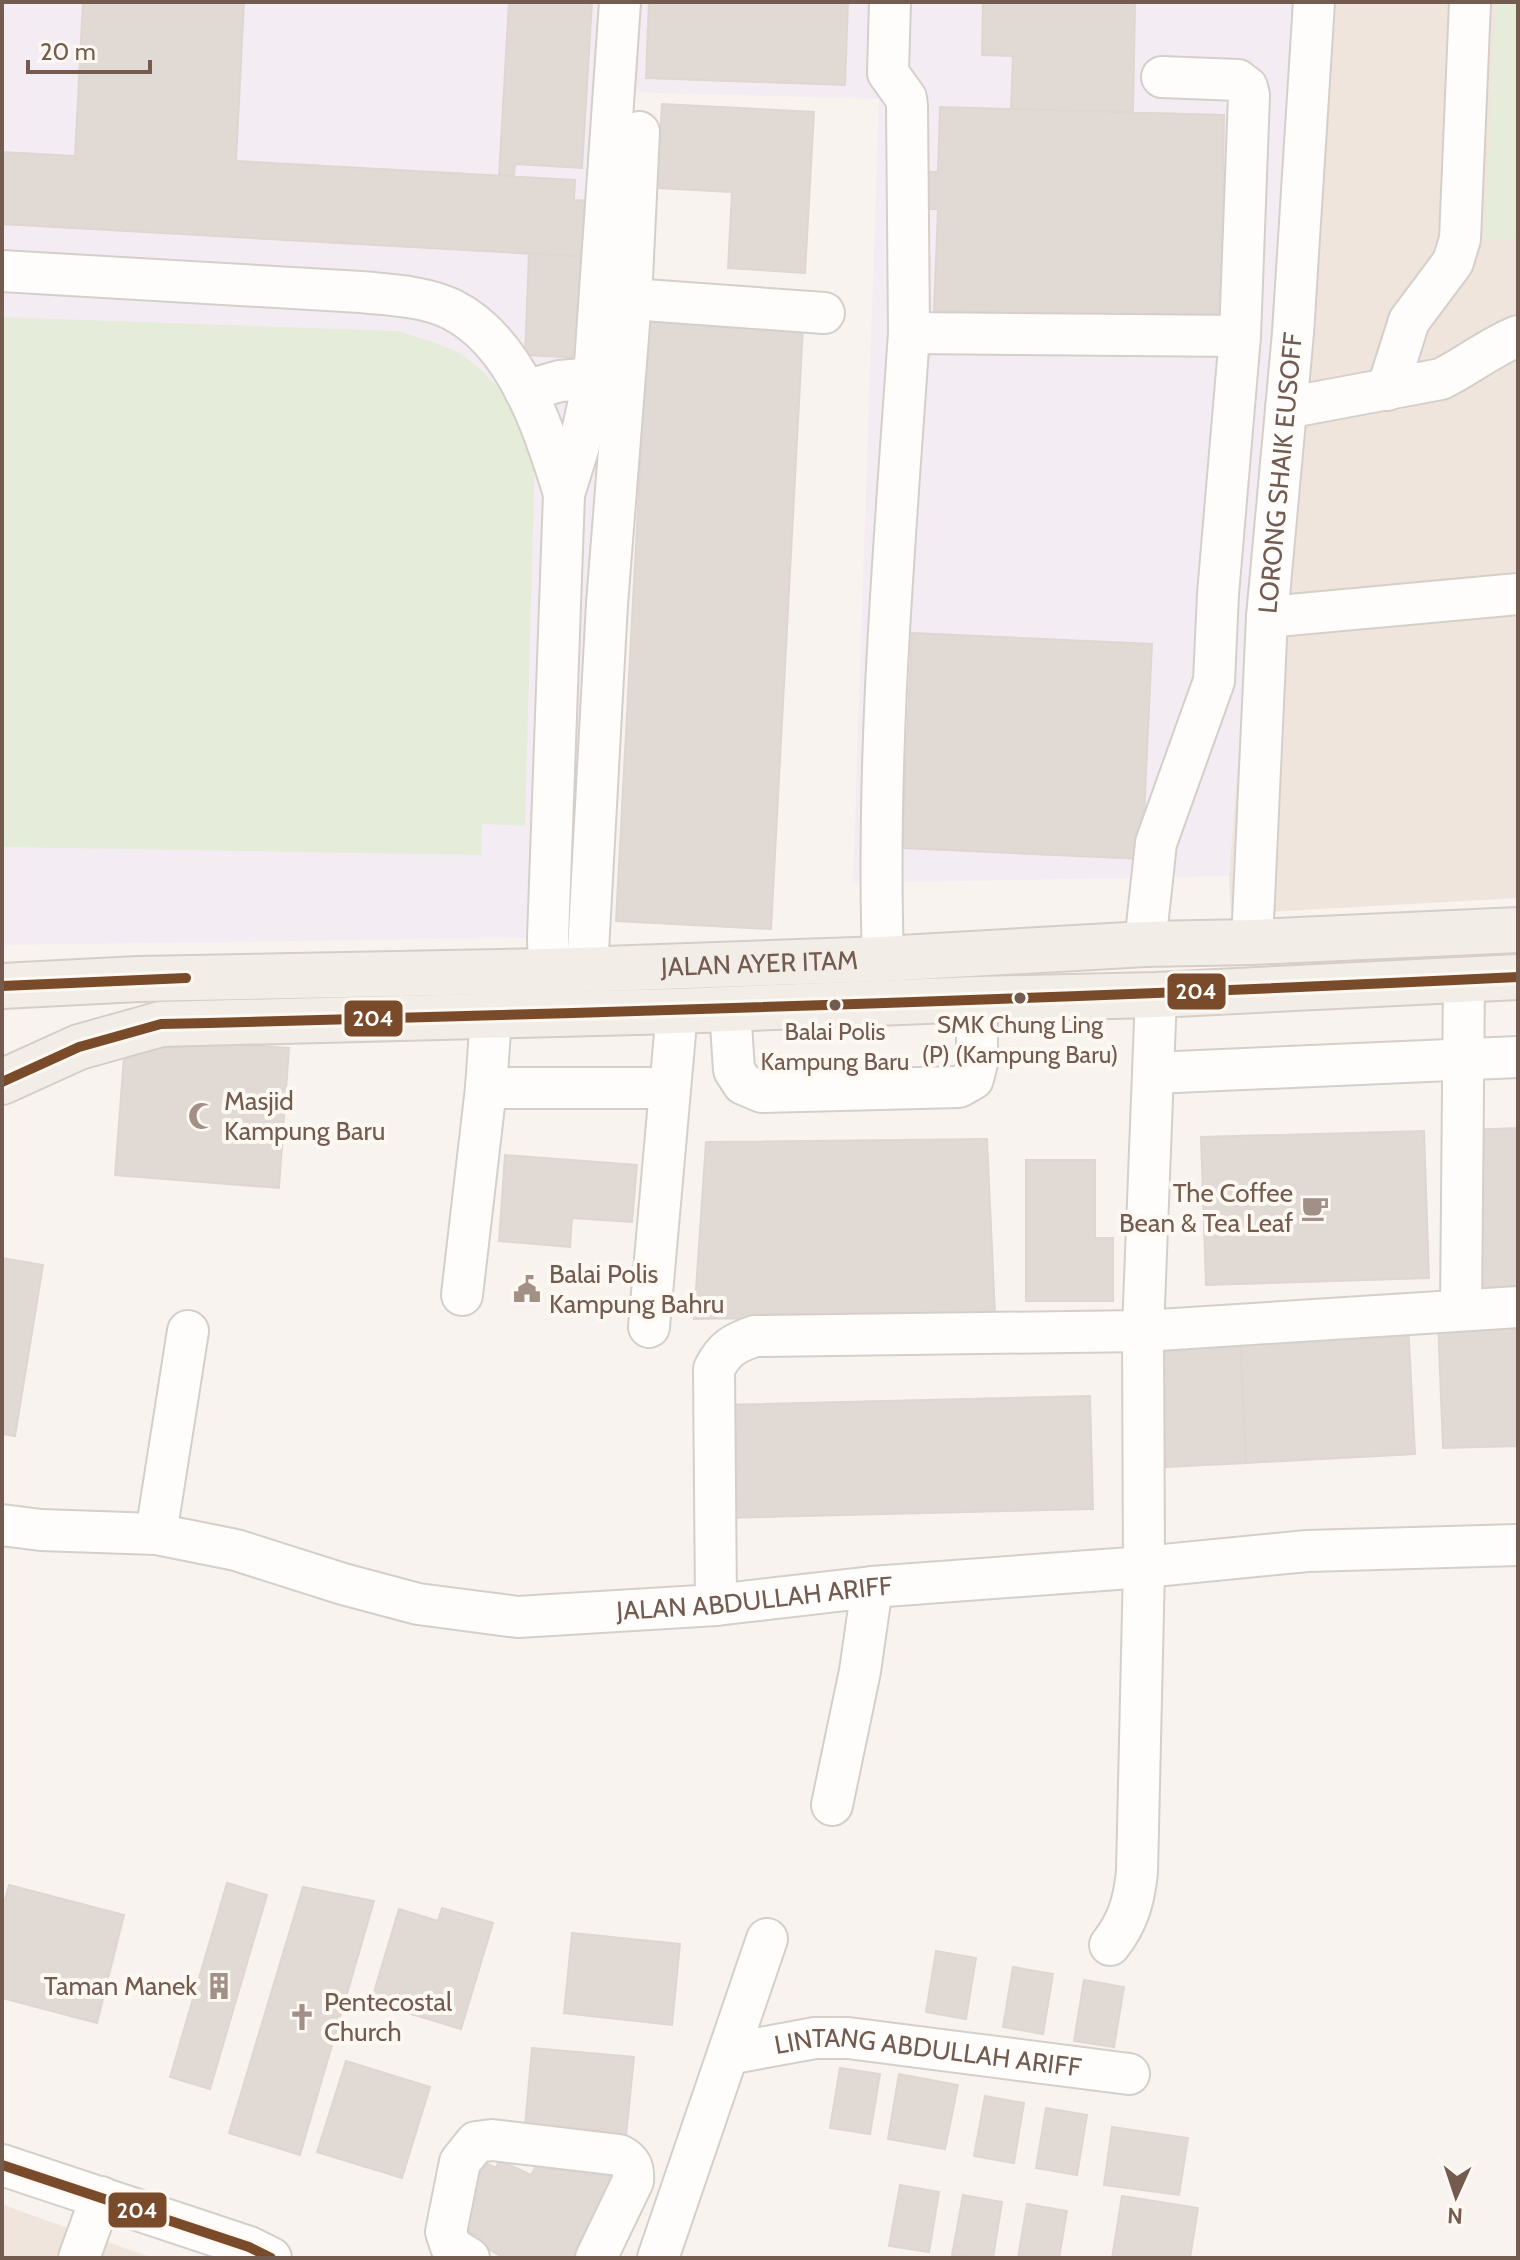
<svg xmlns="http://www.w3.org/2000/svg" width="1520" height="2260" font-family="Cabin,sans-serif">
	<style>
		.residential { fill: #f0e5dd }
		.education { fill: #f4ecf3 }
		.green { fill: #e6ecda }
		.building { fill: #e1d9d4; stroke: #e0d6d1; stroke-width: 2 }
		.lines { fill: none; stroke-linecap: round; stroke-linejoin: round }
		.minor-casing { stroke: #d5cfc9; stroke-width: 44 }
		.major-casing { stroke: #d6cdc8; stroke-width: 48 }
		.minor { stroke: #fefdfc; stroke-width: 40 }
		.major { stroke: #f2ede7; stroke-width: 44 }
		.bus-1-casing { stroke: #fdf8f1; stroke-width: 16 }
		.bus-1 { stroke: #7a4b2a; stroke-width: 10 }
		.bus-dot { fill: #735b50; stroke: #fdf8f1; stroke-width: 3 }
		.labels { text-anchor: middle; dominant-baseline: central; stroke-width: 8; stroke-linejoin: round; paint-order: stroke }
		.bus-label { font-size: 24px; fill: #735b50; stroke: #fdf8f1 }
		.street-label { font-size: 26px; fill: #735b50; stroke: #fdf8f1 }
		.poi-label { font-size: 26px; fill: #735b50; stroke: #fdf8f1; text-anchor: start }
		.line-badge { stroke: #fdf8f1; stroke-width: 3 }
		.badge-label { font-size: 22px; text-anchor: middle; font-weight: bold; fill: #fff }
	</style>
	<rect width="100%" height="100%" fill="#f8f3ee"/>
	<path class="residential" d="M1291,2H1518V898L1231,914L1229,876L1290,72Z
		M2,2204L34,2216L153,2258H2Z"/>
	<path class="education" d="M2,2H1291L1290,72L1229,876L853,883L879,99L625,92L573,937L2,945Z"/>
	<path class="green" d="M1496,2H1518V238L1484,241Z
		M2,317L398,331L442,345L463,355L480,369L498,387L511,406L535,452L525,826L482,824L481,855L2,847Z"/>
	<path class="building" d="M83,2H244L236,161L575,180L574,200L592,201L589,257L2,224V152L75,156Z
		M509,2H592L582,168L515,164L514,176H499Z
		M649,2H848L845,85L646,78Z
		M983,2H1135L1133,112L1011,109L1013,56L982,55Z
		M662,104L814,112L805,273L728,268L732,192L657,188Z
		M940,107L1224,115L1223,172H1242L1222,319L934,311L938,209H925L927,172H938Z
		M529,253L589,257L584,358L525,355Z
		M648,319L803,327L771,929L616,921Z
		M912,633L1152,644L1142,859L902,848Z
		M168,1039L289,1048L279,1188L115,1175L124,1057Z
		M1518,1128V1287L1473,1289L1466,1130Z
		M1424,1131L1429,1278L1206,1285L1201,1137Z
		M987,1139L995,1315L694,1319L706,1142Z
		M505,1155L637,1165L632,1222L572,1218L570,1247L499,1241Z
		M1026,1160H1095V1238H1113V1301H1026Z
		M2,1258L43,1265L15,1436L2,1434Z
		M1518,1319V1446L1443,1448L1438,1322Z
		M1408,1324L1415,1454L1246,1463L1240,1333Z
		M1240,1333L1246,1463L1166,1467L1160,1346Z
		M1090,1396L1093,1509L722,1518L719,1405Z
		M227,1883L267,1895L210,2089L170,2077Z
		M9,1885L124,1915L97,2023L2,1998V1911Z
		M303,1887L374,1901L300,2155L229,2133Z
		M442,1908L493,1923L461,2029L371,2002L399,1909L438,1921Z
		M572,1933L680,1944L672,2025L564,2013Z
		M936,1951L976,1958L966,2019L926,2012Z
		M1013,1967L1053,1974L1043,2034L1003,2027Z
		M1084,1980L1124,1987L1114,2047L1074,2041Z
		M532,2048L634,2057L626,2136L525,2127Z
		M346,2061L430,2087L402,2178L317,2152Z
		M840,2068L880,2074L870,2134L830,2128Z
		M899,2074L958,2085L945,2149L888,2139Z
		M985,2096L1024,2103L1014,2163L974,2156Z
		M1046,2108L1087,2115L1077,2175L1036,2168Z
		M1112,2127L1188,2138L1179,2195L1104,2185Z
		M475,2158L496,2168L499,2160L531,2175L538,2163L552,2170L555,2163L572,2172L574,2168L592,2176L595,2169L618,2179L594,2229L587,2226L578,2245L584,2248L579,2258H504L477,2242L480,2237L457,2227Z
		M900,2185L939,2192L929,2252L889,2246Z
		M963,2195L1002,2202L993,2258L952,2255Z
		M1122,2196L1198,2208L1190,2258H1112Z
		M1027,2204L1067,2211L1059,2258H1018Z"/>
	<g class="lines">
		<g class="minor-casing">
			<g id="minor">
				<path d="M890,2L888,73L906,98L907,106L909,333"/>
				<path d="M2,271L361,292C391,295 423,296 451,309C516,341 545,430 564,494"/>
				<path d="M631,299L824,313"/>
				<path d="M1387,390L1409,321L1453,262L1460,239L1470,2"/>
				<path d="M525,391L560,381L594,378"/>
				<path d="M1286,408L1441,379C1468,366 1490,347 1518,336"/>
				<path d="M1267,617L1518,594"/>
				<path id="s1" d="M1252,942L1267,617L1293,333L1314,2"/>
				<path d="M1145,944L1156,843L1214,681L1218,594L1240,336L1249,95L1247,87L1238,80L1162,77"/>
				<path d="M883,959C876,750 895,541 909,333L1240,336"/>
				<path d="M587,969L607,604L631,299L639,132"/>
				<path d="M549,971L548,938L564,494L579,446L594,378L620,2"/>
				<path d="M730,1009L734,1070L743,1084L762,1092L959,1087L973,1079L977,1063V999"/>
				<path d="M1153,1073L1518,1057"/>
				<path d="M486,1088H670"/>
				<path d="M462,1295L486,1088L491,1016"/>
				<path d="M1461,1309L1464,979"/>
				<path d="M649,1327L677,1011"/>
				<path id="s2" d="M2,1525L41,1530L156,1534L236,1550L343,1584L418,1604L518,1617L716,1605L872,1587L1144,1567L1307,1551L1518,1545"/>
				<path d="M156,1534L188,1331"/>
				<path d="M716,1605L714,1369C724,1349 734,1343 755,1336L1143,1331L1518,1307"/>
				<path d="M832,1805L860,1671L872,1587"/>
				<path d="M1110,1945C1128,1922 1134,1901 1137,1872L1144,1567L1143,1331L1156,995"/>
				<path id="s3" d="M728,2054L815,2038H848L1129,2074"/>
				<path d="M2,2165L249,2247L271,2258"/>
				<path d="M79,2258L101,2197"/>
				<path d="M469,2258L451,2247L446,2232L460,2162L476,2142L492,2140L619,2155C631,2161 634,2167 633,2181L596,2258"/>
				<path d="M658,2258L767,1939"/>
			</g>
		</g>
		<g class="major-casing">
			<g id="major">
				<path id="s4" d="M2,986L138,979L549,971L883,959L1145,944L1252,942L1518,930"/>
				<path d="M2,1082L79,1047L161,1024L677,1011L977,999L1156,995L1518,977"/>
			</g>
		</g>
		<use href="#minor" class="minor"/>
		<use href="#major" class="major"/>
		<g class="bus-1-casing">
			<path id="bus-1" d="M2,986L186,978
				M2,1082L79,1047L161,1024C614,1013 1066,999 1518,977
				M2,2165L249,2247L271,2258"/>
		</g>
		<use href="#bus-1" class="bus-1"/>
	</g>
	<defs>
		<g id="mosque-bare" transform="scale(2.16)"><path d="M3.5-4.9A6 6 0 1 0 3.5 4.9A5 5 0 1 1 3.5-4.9Z" fill="#a29087" stroke="#fdf8f1" stroke-width="2.5" paint-order="stroke"/></g>
		<g id="cafe-bare" transform="scale(2.16)"><path d="M-5.5-4.5H6V0H3Q3 3.5 0 3.5H-2.5Q-5.5 3.5-5.5 0ZM3-3.2v2h1.7v-2ZM-6 4.5H4V6H-6Z" fill="#a29087" stroke="#fdf8f1" stroke-width="2.5" paint-order="stroke"/></g>
		<g id="civic-bare" transform="scale(2.16)"><path d="M-.6-6.5H3V-4.5H.6V-3L4-1V1h2V6H-6V1h2V-1L-.6-3ZM-1.2 2.5V6h2.4V2.5Z" fill="#a29087" stroke="#fdf8f1" stroke-width="2.5" paint-order="stroke"/></g>
		<g id="building-bare" transform="scale(2.16)"><path d="M-4-6H4V6H1V3H-1V6H-4ZM-2.5-4.3h1.7v1.8h-1.7ZM.8-4.3h1.7v1.8H.8ZM-2.5-1h1.7V.8h-1.7ZM.8-1h1.7V.8H.8Z" fill="#a29087" stroke="#fdf8f1" stroke-width="2.5" paint-order="stroke"/></g>
		<g id="church-bare" transform="scale(2.16)"><path d="M-1.2-6h2.4v3.5h3.3v2.4h-3.3V6h-2.4V-.1h-3.3v-2.4h3.3Z" fill="#a29087" stroke="#fdf8f1" stroke-width="2.5" paint-order="stroke"/></g>
	</defs>
	<g fill-rule="evenodd">
		<use href="#mosque-bare" x="202" y="1116"/>
		<use href="#cafe-bare" x="1315" y="1208"/>
		<use href="#civic-bare" x="527" y="1289"/>
		<use href="#building-bare" x="219" y="1986"/>
		<use href="#church-bare" x="302" y="2017"/>
	</g>
	<g class="bus-dot">
		<circle cx="1020" cy="998" r="7"/>
		<circle cx="835" cy="1005" r="7"/>
	</g>
	<g class="labels">
		<g class="bus-label">
			<text x="1020" y="1024">SMK Chung Ling<tspan x="1020" dy="30">(P) (Kampung Baru)</tspan></text>
			<text x="835" y="1031">Balai Polis<tspan x="835" dy="30">Kampung Baru</tspan></text>
		</g>
		<g class="street-label">
			<text stroke="none"><textPath href="#s1" startOffset="470">LORONG SHAIK EUSOFF</textPath></text>
			<text stroke="none"><textPath href="#s4" startOffset="758">JALAN AYER ITAM</textPath></text>
			<text stroke="none"><textPath href="#s2" startOffset="764">JALAN ABDULLAH ARIFF</textPath></text>
			<text stroke="none"><textPath href="#s3" startOffset="202">LINTANG ABDULLAH ARIFF</textPath></text>
		</g>
		<g class="poi-label">
			<text x="224" y="1101">Masjid<tspan x="224" dy="30">Kampung Baru</tspan></text>
			<text x="1293" y="1193" text-anchor="end">The Coffee<tspan x="1293" dy="30">Bean &amp; Tea Leaf</tspan></text>
			<text x="549" y="1274">Balai Polis<tspan x="549" dy="30">Kampung Bahru</tspan></text>
			<text x="197" y="1986" text-anchor="end">Taman Manek</text>
			<text x="324" y="2002">Pentecostal<tspan x="324" dy="30">Church</tspan></text>
		</g>
	</g>
	<g class="line-badge">
		<rect x="1166" y="972" width="61" height="39" rx="8" fill="#7a4b2a"/>
		<rect x="343" y="999" width="61" height="39" rx="8" fill="#7a4b2a"/>
		<rect x="107" y="2191" width="61" height="38" rx="8" fill="#7a4b2a"/>
	</g>
	<g class="badge-label">
		<text x="1196" y="999">204</text>
		<text x="373" y="1026">204</text>
		<text x="137" y="2218">204</text>
	</g>
	<rect width="1520" height="2260" fill="none" stroke="#735b50" stroke-width="8"/>
	<g transform="translate(1456 2196) rotate(183)" stroke="#fdf8f1" stroke-width="6" paint-order="stroke">
	<path d="M0-6L14 30L0 20L-14 30Z" fill="#735b50"/>
	<text y="-12" font-size="22" font-weight="bold" text-anchor="middle" fill="#735b50">N</text>
	</g>
	<path d="M28 60v12h122v-12" fill="none" stroke="#735b50" stroke-width="4"/>
	<text x="40" y="60" font-size="24" fill="#735b50" stroke="#fdf8f1" stroke-width="6" paint-order="stroke">20 m</text>
</svg>
